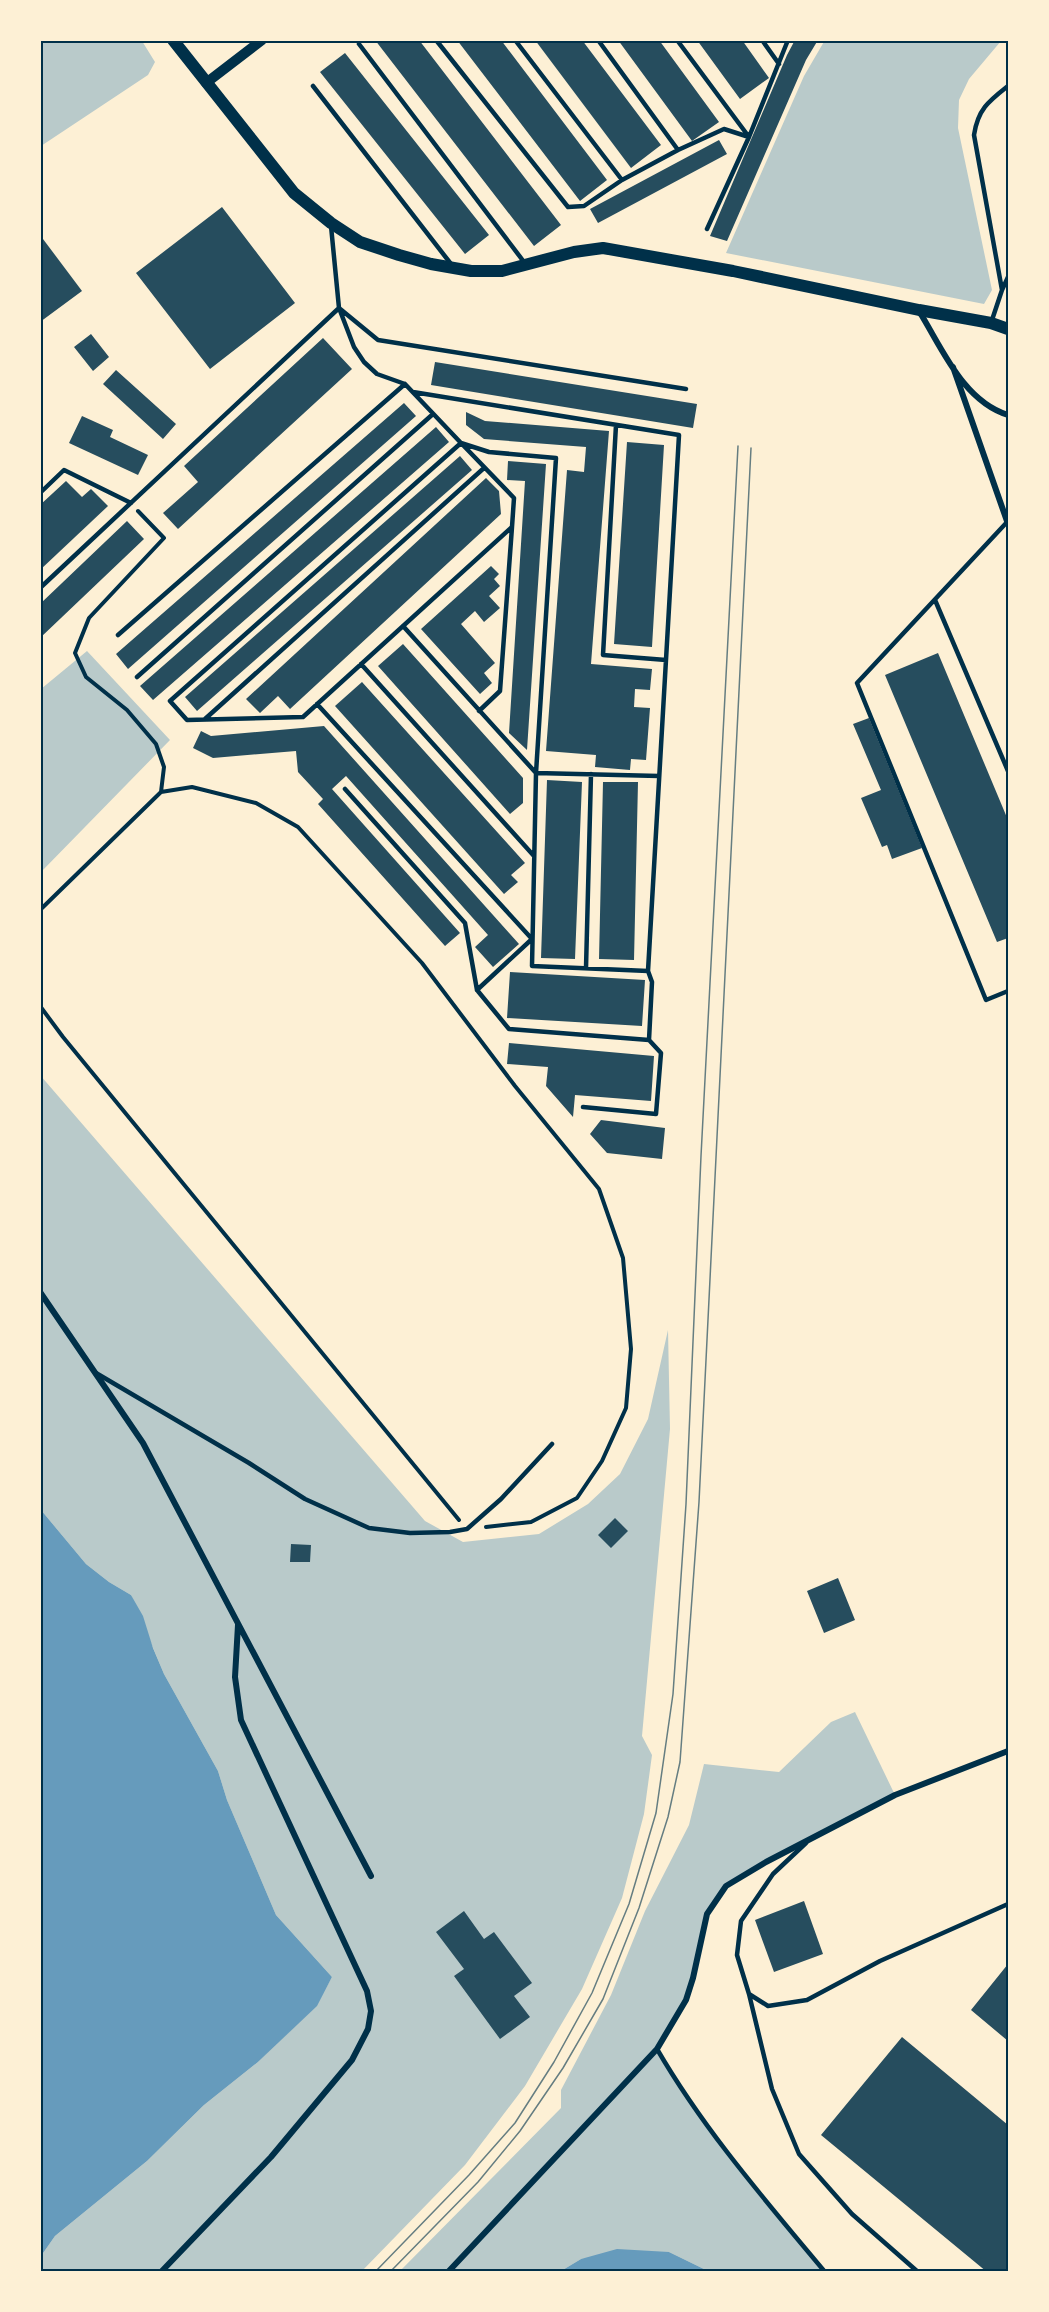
<svg xmlns="http://www.w3.org/2000/svg" width="1049" height="2312" font-family="'Roboto Condensed',sans-serif">
	<style>
		.green { fill: #b9caca }
		.water { fill: #669bbc }
		.building { fill: #264d5e }
		.lines { fill: none; stroke-linecap: round; stroke-linejoin: round }
		.path { stroke: #003049; stroke-width: 4 }
		.service { stroke: #003049; stroke-width: 4.5 }
		.minor { stroke: #003049; stroke-width: 6 }
		.tertiary { stroke: #003049; stroke-width: 10 }
		.secondary { stroke: #003049; stroke-width: 12 }
		.tram { stroke: #657d81; stroke-width: 1.5 }
		.neatline { fill: none; stroke: #003049; stroke-width: 2 }
	</style>
	<rect width="100%" height="100%" fill="#fdf0d5"/>
	<path class="green" d="M825,40L1001,41L969,79L959,100L958,128L992,290L984,304L726,253L804,76Z
		M40,41H142L155,62L148,75L41,146Z
		M87,651L170,740L41,872V689Z
		M40,1075L425,1521L463,1542L539,1534L588,1504L620,1474L648,1419L668,1330L670,1429L642,1736L652,1755L644,1814L622,1898L582,1989L525,2086L465,2165L362,2271H41V2256L55,2236L147,2161L204,2105L258,2062L316,2006L332,1977L276,1915L227,1800L218,1771L164,1674L131,1595L109,1582L86,1564L41,1510Z
		M855,1712L895,1795L726,1886L707,1914L686,2000L657,2049L724,2149L825,2271H708L669,2252L581,2259L561,2271L399,2272L561,2108V2090L611,1995L645,1911L689,1825L704,1764L779,1772L831,1722Z"/>
	<path class="water" d="M41,1510L86,1564L109,1582L131,1595L143,1616L153,1648L164,1674L218,1771L227,1800L276,1915L332,1977L317,2006L258,2062L204,2105L147,2161L55,2236L41,2256Z
		M617,2249L669,2252L708,2271H561L581,2259Z"/>
	<path class="building" d="M375,40H419L561,225L534,246Z
		M457,40H501L607,180L580,201Z
		M535,40H582L661,145L631,168Z
		M618,40H659L719,122L692,141Z
		M697,40H742L769,78L740,99Z
		M795,40H818L806,60L727,241L710,236L787,55Z
		M345,53L489,235L465,254L320,72Z
		M719,140L727,154L598,223L590,209Z
		M222,207L295,303L210,369L136,273Z
		M40,235L82,291L40,322Z
		M91,334L109,357L93,371L74,347Z
		M323,338L352,369L178,529L163,513L198,482L184,466Z
		M435,362L697,404L693,428L431,385Z
		M116,370L176,424L163,439L103,384Z
		M404,403L416,416L128,669L116,654Z
		M466,412L485,421L609,431L591,664L652,669L650,690L635,689L634,707L650,708L646,760L631,759L630,770L595,767L596,755L546,751L567,470L584,472L586,447L484,439L466,425Z
		M82,416L113,430L110,437L148,455L138,475L69,443Z
		M436,427L449,442L153,700L140,686Z
		M627,442L664,445L652,647L614,644Z
		M460,456L472,470L197,711L185,697Z
		M508,461L546,464L527,750L509,733L525,481L507,480Z
		M486,478L499,491L501,514L290,709L278,696L260,713L246,699Z
		M66,481L82,497L91,489L108,506L40,570V505Z
		M127,521L144,539L40,638V604Z
		M491,566L499,574L494,579L500,586L489,596L500,608L484,622L475,611L461,624L495,663L484,673L492,683L480,694L421,629Z
		M403,644L523,778V803L510,814L378,666Z
		M938,653L1008,820V938L997,942L885,675Z
		M362,682L525,863L511,875L518,882L504,894L335,706Z
		M869,718L922,848L892,859L887,845L882,847L861,798L881,790L853,724Z
		M324,726L519,944L493,967L475,947L488,935L346,776L332,789L460,933L445,946L318,804L323,799L298,772L296,751L213,758L193,748L201,731L211,736Z
		M547,780L582,782L575,959L541,958Z
		M603,782H638L634,960L599,959Z
		M510,972L645,980L642,1026L507,1018Z
		M509,1043L654,1056L651,1101L575,1095L573,1117L546,1086L548,1067L507,1064Z
		M601,1120L665,1128L662,1159L607,1153L590,1134Z
		M615,1518L628,1531L611,1548L598,1535Z
		M291,1544L311,1545L310,1562H290Z
		M838,1578L855,1620L824,1633L807,1591Z
		M804,1901L823,1954L774,1972L755,1920Z
		M464,1911L484,1939L494,1932L532,1983L514,1996L530,2017L500,2039L454,1976L464,1969L436,1932Z
		M1008,1964V2041L971,2010Z
		M902,2037L1008,2125V2272H987L821,2135Z"/>
	<g class="lines">
		<path class="path" d="M161,792L192,787L256,803L298,827L422,963L515,1086L599,1189L623,1258L631,1349L626,1408L602,1461L577,1498L531,1522L486,1527
			M40,910L161,792L164,767L156,744L127,710L86,677L75,653L89,618L164,538L138,511
			M40,1006L63,1037L459,1520"/>
		<path class="service" d="M436,40L568,207L584,206L622,180L678,150L724,129L749,137
			M515,40L622,180
			M598,40L678,150
			M677,40L749,137
			M762,40L779,64
			M359,44L524,262
			M313,86L451,264
			M331,226L339,308L354,347L364,362L377,374L405,384L461,443L489,452L556,458L536,773L532,966L648,971L679,435L413,392
			M707,229L749,137L788,40
			M1002,290L1008,277
			M991,323L1002,290L974,135C978,109 989,101 1008,86
			M616,425L603,655L666,660
			M461,443L514,498L512,527L303,717L187,720L170,701Z
			M40,493L64,470L131,503
			M1008,521L857,683L986,1000L1008,991
			M40,588L339,308L378,340L686,389
			M935,600L1008,771
			M403,626L536,773L659,776
			M118,635L405,384
			M361,664L534,856
			M137,677L433,414
			M317,704L532,939L477,990L509,1029L649,1040
			M479,711L500,691L512,527
			M205,719L484,468
			M345,789L465,923L477,990
			M586,968L591,774
			M583,1107L656,1114L661,1053L649,1040L652,982L648,971
			M96,1373L249,1463L305,1499L369,1528L410,1533L450,1532L467,1529L501,1499L552,1444
			M806,1843L773,1874L741,1921L737,1955L749,1994L768,2006L807,2000L880,1961L1008,1904
			M749,1994L772,2089L799,2154L852,2214L918,2272
			M657,2049C704,2130 765,2200 825,2272"/>
		<path class="minor" d="M919,311C942,348 963,401 1008,415
			M953,367L1008,524
			M40,1292L143,1443L371,1876
			M161,2272L271,2157L352,2060L368,2029L371,2011L367,1991L241,1720L235,1677L238,1625
			M448,2272L657,2049L686,2000L693,1978L707,1914L726,1886L766,1862L895,1795L1008,1751"/>
		<path class="tertiary" d="M206,83L262,40"/>
		<path class="secondary" d="M173,40L294,193L331,223L360,242L399,255L431,264L471,271H502L574,252L603,248L733,271L919,310L991,323L1008,329"/>
		<path class="tram" d="M375,2272L469,2175L515,2123L554,2062L592,1993L629,1904L656,1813L673,1694L686,1504L701,1156L738,446
			M390,2272L478,2182L520,2131L563,2068L603,1999L639,1908L668,1817L680,1762L699,1502L751,448"/>
	</g>
	<rect width="1049" height="2312" fill="none" stroke="#fdf0d5" stroke-width="84"/>
	<rect x="42" y="42" width="965" height="2228" class="neatline"/>
</svg>
